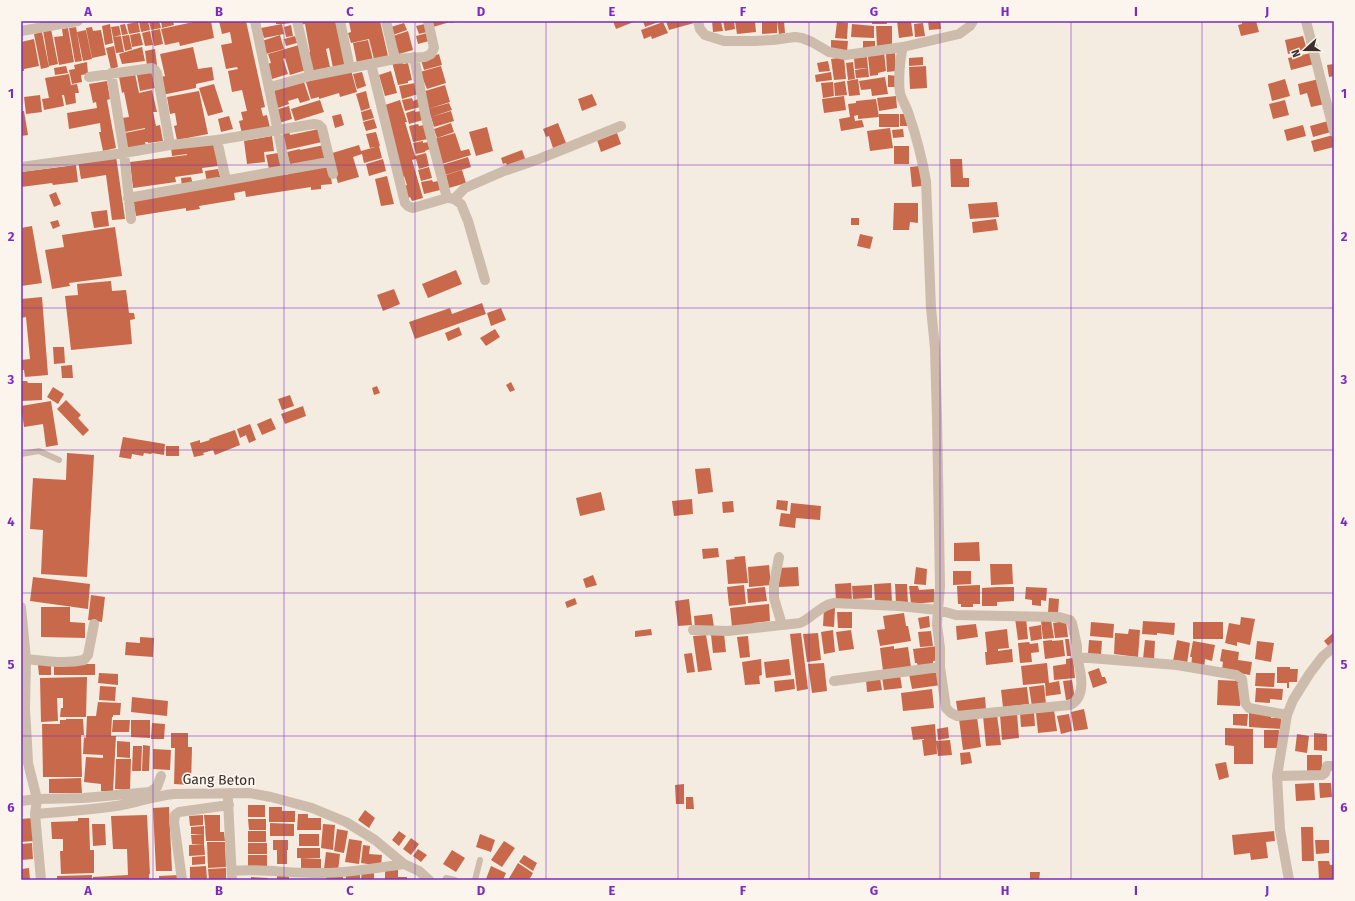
<svg xmlns="http://www.w3.org/2000/svg" width="1355" height="901" font-family="'Fira Sans',sans-serif">
	<style>
		.building { fill: #c8694b }
		.lines { fill: none; stroke-linecap: round; stroke-linejoin: round }
		.service { stroke: #cdbbac; stroke-width: 6 }
		.minor { stroke: #cdbbac; stroke-width: 10 }
		.tertiary { stroke: #cdbbac; stroke-width: 10 }
		.grid { fill: none; stroke: #7b2cbf; stroke-width: 1; stroke-opacity: 0.55 }
		.labels { text-anchor: middle; dominant-baseline: central; stroke-width: 3.5; stroke-linejoin: round; paint-order: stroke }
		.street-label { font-size: 14px; fill: #3b302b; stroke: #fbf5ee }
		.neatline { fill: none; stroke: #7b2cbf; stroke-width: 1.5 }
		.grid-label { font-size: 13px; text-anchor: middle; font-weight: bold; fill: #7b2cbf }
	</style>
	<rect width="100%" height="100%" fill="#f4ebe1"/>
	<path class="building" d="M139,21H148L150,30L141,32Z
		M149,21H159L161,28L151,30Z
		M161,21H173L174,25L162,28Z
		M198,21H211L214,38L180,46L179,42L165,45L161,29Z
		M219,21H246L265,107L261,108L263,116L267,115L270,128L242,134L239,121L243,120L241,112L247,111L242,90L232,92L228,71L238,69L237,67L226,69L221,45L232,43L230,32L222,34Z
		M276,21H292V23L282,24L284,34L264,38L261,28L282,24H276Z
		M299,21H336L346,65L333,68L329,48L326,49L330,67L311,71L307,53L310,52L305,24L300,25Z
		M342,21H380L388,56L374,59L369,39L351,43L348,33L351,32L349,22L342,23Z
		M431,21H455V22L450,23V22L433,27Z
		M613,21H636L616,29Z
		M643,21H661L645,27Z
		M666,21H693L694,23L669,30Z
		M712,21H721L723,31L713,32Z
		M723,21H734L735,29L725,31Z
		M735,21H755L756,32L737,34Z
		M762,21H777V33L762,34Z
		M777,21H784L785,33L779,34Z
		M872,21H886L887,24H872Z
		M897,21H911L913,36L899,38Z
		M928,21H940L941,29L929,30Z
		M1242,21H1256L1259,32L1241,36L1238,25L1242,24Z
		M138,22L140,32L129,34L127,24Z
		M663,22L668,33L652,39L651,36L644,39L641,30Z
		M837,22L848,23L847,39L835,38Z
		M404,23L407,30L393,35L391,27Z
		M923,23L925,36L915,37L914,24Z
		M110,24L113,43L105,45L102,26Z
		M125,24L128,34L122,35L120,25Z
		M425,24L427,32L419,34L416,26Z
		M852,24L874,26V38L851,37Z
		M291,25L293,36L286,37L284,27Z
		M119,26L121,35L113,37L111,27Z
		M876,26H892V46H877Z
		M76,27L82,61L75,62L69,28Z
		M92,27L93,31L101,30L106,55L92,58L86,28Z
		M68,28L74,62L59,65L54,37L63,36L62,29Z
		M51,29L58,64L49,66L43,30Z
		M160,29L163,44L154,46L151,31Z
		M86,30L92,59L83,61L77,32Z
		M150,31L153,45L145,46L142,33Z
		M408,31L413,50L399,54L393,36Z
		M42,32L49,67L41,69L34,34Z
		M140,33L143,45L132,47L130,35Z
		M427,33L429,41L418,44L416,36Z
		M129,35L132,49L125,51L122,36Z
		M280,35L284,49L266,54L262,41Z
		M121,36L124,52L116,53L113,37Z
		M295,36L297,43L286,46L284,39Z
		M1303,36L1307,50L1288,54L1285,40Z
		M34,39L39,66L24,69V71H21V42Z
		M368,40L373,60L357,63L353,43Z
		M831,40L848,41L847,52L831,51Z
		M863,41H875V49H863Z
		M299,45L306,70L290,75L285,58L283,59L288,74L272,79L267,64L271,63L268,54Z
		M114,46L118,67L111,69L106,48Z
		M142,47L145,61L122,64L119,54Z
		M193,47L198,69L212,67L214,80L196,84V88L162,95L159,78L165,76L160,54Z
		M155,49L157,65L147,66L145,51Z
		M884,52L886,71L878,73V75L870,76L868,56Z
		M895,53L896,71L887,72L886,54Z
		M1311,53L1314,64L1291,70L1288,58Z
		M439,54L442,65L424,70L421,60Z
		M844,57L846,79L834,80L831,59Z
		M867,57L868,68L855,69L854,58Z
		M923,57V65L909,66V58Z
		M402,59L403,64L408,63L412,80L408,81V83L398,85L392,62Z
		M828,61L830,71L819,72L817,63Z
		M87,62L88,74L81,75L82,82L72,84L69,70L75,69L74,65Z
		M853,62L855,79L848,80L846,63Z
		M1334,64V76L1329,77L1327,65Z
		M66,66L68,73L55,75L54,68Z
		M441,66L446,83L427,89L420,72Z
		M926,66L927,88L910,89L909,67Z
		M868,68L869,77L856,78L855,70Z
		M351,70L357,92L340,97L339,93L319,99V97L311,99L306,82Z
		M391,71L397,93L385,96L379,75Z
		M152,72L155,88L140,91L137,75Z
		M362,72L366,86L357,89L353,74Z
		M831,72L832,80L816,82L815,75Z
		M69,74L71,85L77,84L79,93H75L76,103L66,105L64,95H62L64,106L44,110L42,99L49,98L45,78Z
		M135,74L139,93L152,90L157,112H153L156,126L160,125L163,141L148,143V142H145L146,147L128,150L125,133L145,129V128L125,132L122,118L129,117L124,92L122,93L119,77Z
		M888,75L897,76V87H888Z
		M885,77L888,94L872,96L871,89L861,90L859,81Z
		M858,79L860,95L849,96L847,81Z
		M1285,79L1290,96L1272,101L1268,84Z
		M1319,79L1325,104L1311,107L1307,93L1300,95L1298,84Z
		M107,81L110,99L107,100L116,148L103,151L99,132H101L100,123L69,129L67,113L97,108L96,102L93,103L89,84Z
		M845,81L847,95L835,96L834,83Z
		M304,82L310,100L300,103L298,98L288,101L289,104L278,108L273,91Z
		M833,82L834,96L823,98L821,83Z
		M415,83L418,94L402,99L399,86Z
		M214,84L223,112L208,116L199,88Z
		M445,85L450,102L428,109L422,92Z
		M199,91L208,134L177,140L174,126L177,125L175,113L170,114L167,97Z
		M366,91L370,108L361,111L356,94Z
		M592,94L597,105L582,111L578,99Z
		M40,95L42,112L26,114L24,97Z
		M844,96L846,110L824,113L822,99Z
		M896,96L897,108L879,111L877,98Z
		M412,98L413,101L418,99L420,107L405,111L402,100Z
		M876,99L879,117L858,119V115L854,116L855,121L862,120L864,127L841,131L839,119L850,117L848,104L856,103V101Z
		M320,100L324,112L295,121L291,109Z
		M400,100L407,122H405L415,156L426,153L429,166L419,169L416,159L412,160L423,198L412,201L410,197L408,198L404,186L407,185L404,176L403,177L389,127L391,126L385,105Z
		M1285,100L1289,115L1273,119L1269,104Z
		M449,103L452,110L431,117L428,109Z
		M289,106L292,119L279,123L275,110Z
		M371,109L374,118L363,121L361,112Z
		M415,110V112L421,111L423,120L409,124L406,113Z
		M21,111H24L28,135L21,136Z
		M451,111L454,121L434,127L431,117Z
		M341,114L344,125L335,128L332,116Z
		M879,114H899V127H879Z
		M900,114H907V126H900Z
		M229,116L233,129L221,132L218,119Z
		M374,119L377,128L366,131L363,122Z
		M1328,121L1331,132L1313,137L1310,126Z
		M451,123L454,132L437,138L434,129Z
		M558,123L566,143L553,148L549,136L546,137L543,129Z
		M418,124L419,126L424,125L428,139L413,142L409,126Z
		M1303,125L1306,136L1287,141L1284,130Z
		M487,127L493,151L476,156L469,132Z
		M890,128L893,148L870,151L867,131Z
		M319,129L322,142L286,150L283,132L289,131L290,135Z
		M903,129L904,137L893,138L892,130Z
		M376,132L380,146L370,148L366,134Z
		M455,133L461,151L469,149L471,155L442,164L438,151L456,145L438,151L434,139Z
		M617,133L621,144L601,152L597,140Z
		M1333,135L1334,147L1314,152L1311,141Z
		M272,136L274,151L264,152L265,162L247,164L244,141Z
		M423,141V143L428,142L430,149L425,151V152L416,154L413,143Z
		M215,142L218,166L202,168L203,173L175,177L176,182L133,188L130,162L187,155L188,163L186,148L187,154L172,156L171,147Z
		M324,145L327,161L291,168L287,152L300,149V150Z
		M359,145L361,151L379,146L382,158L364,163L362,154L353,157L359,177L338,183L329,154Z
		M894,146H909V164H894Z
		M522,150L526,161L508,168L506,163L503,164L501,158Z
		M278,153L281,167L269,169L266,155Z
		M116,156L125,219L112,220L106,175L81,179L78,161Z
		M468,157L471,167L445,175L442,165Z
		M383,159L386,171L369,176L366,164Z
		M950,159H962L963,178H969V187H951Z
		M76,165L78,182L53,185L52,183L21,187V172Z
		M329,165L332,184L321,185V189L311,190V187L246,197L245,191L234,193L235,200L199,206L200,209L186,211V208L136,216L133,200Z
		M920,166L922,186L912,187L910,167Z
		M429,167L432,178L421,181L418,170Z
		M218,169L221,180L207,183L205,171Z
		M462,170L466,183L449,188L446,175Z
		M387,176L394,204L381,206L375,179Z
		M191,177L193,185L182,187L181,178Z
		M432,180L433,182L438,181L440,190L424,194L421,182Z
		M56,192L61,204L54,207L49,195Z
		M997,202L999,217L970,219L968,204Z
		M894,203H918V223L910,222L909,230H893Z
		M107,210L109,226L94,228L91,212Z
		M851,218H859V225H851Z
		M996,219L998,230L973,233L972,222Z
		M58,220L60,226L53,229L50,222Z
		M32,226L42,283L21,286V228Z
		M115,227L122,276L69,283L70,286L52,289L45,250L64,247L62,235Z
		M860,234L873,237L870,249L857,246Z
		M456,270L462,284L428,298L422,284Z
		M111,281L112,291L126,290L129,313H134L135,319L130,320L132,344L71,350L65,296L78,295L77,284Z
		M394,289L400,304L383,311L377,295Z
		M42,297L48,375L25,377L24,370H21V360L30,359L26,317L21,318V299Z
		M482,303L486,314L415,339L409,322L450,308L452,314Z
		M501,308L506,320L491,326L487,313Z
		M459,327L462,335L448,341L445,333Z
		M495,329L500,337L486,346L480,338Z
		M53,347H64L65,363L54,364Z
		M72,365L73,378H62L61,366Z
		M21,381H27L28,383H42V400L21,401Z
		M511,382L515,390L510,392L506,385Z
		M377,386L380,393L374,395L372,388Z
		M53,387L64,394L58,404L47,397Z
		M290,395L294,406L282,410L278,399Z
		M66,400L81,415L78,418L89,430L83,436L57,409Z
		M51,401L58,445L46,447L43,424L24,427L21,406Z
		M303,406L306,416L285,424L281,414Z
		M271,418L276,429L262,435L257,424Z
		M250,424L256,440L249,443L246,435L240,438L237,429Z
		M235,430L240,445L215,455L211,445L213,450L203,453L204,455L194,457L190,443L200,440V443L210,440L209,439Z
		M123,437L165,444L164,455L152,453L151,454L144,453L143,456L132,454L131,459L119,457Z
		M166,446H179V456H166Z
		M67,453L94,455L87,577L41,574L43,530L30,529L33,478L66,480Z
		M710,468L713,492L698,494L695,469Z
		M601,492L605,510L580,516L576,498Z
		M692,499L693,514L674,516L672,501Z
		M777,500L788,501L787,511L776,509Z
		M733,501L734,512L723,513L722,502Z
		M791,503L821,506L820,520L796,518L795,528L779,526L781,513L790,514Z
		M979,542L980,561H954V543Z
		M718,548L719,557L703,559L702,549Z
		M745,556L748,583L728,584L726,560L735,559L734,557Z
		M990,564H1012L1013,584L991,585Z
		M769,565L771,585L749,587L748,567Z
		M798,567L799,586L779,587L778,568Z
		M916,567L927,569L926,585L914,584Z
		M953,571H971V584L953,585Z
		M593,575L597,585L586,588L583,579Z
		M33,577L90,584L88,609L30,601Z
		M851,583L852,601H836L835,584Z
		M891,583L892,602L875,603L874,584Z
		M895,584H907L908,604H896Z
		M744,585L746,604L729,606L727,587Z
		M872,585V598L853,599L852,586Z
		M980,585V604H973V607H961V604H958L957,586Z
		M909,586H918L919,590L934,589L935,602L911,604Z
		M765,587L767,601L748,603L747,589Z
		M997,587H1014V601L997,602V606H982V588Z
		M1026,587L1047,588L1046,601L1041,600V606L1032,605V600L1025,599Z
		M91,595L105,597L102,622L88,620Z
		M575,598L577,604L567,608L565,602Z
		M1049,598L1059,599L1058,613H1048Z
		M689,599L692,625L678,626L675,601Z
		M769,604L770,621L753,623V625L732,627L730,608Z
		M41,607H70V622L85,623V638L41,637Z
		M824,608H835L834,627L823,626Z
		M837,612H852V628H838Z
		M904,613L906,626H908L911,641L880,646L877,630L885,629L883,616Z
		M712,614L714,627L695,629L694,616Z
		M929,616L930,627L920,629L918,618Z
		M1026,617L1028,639L1018,640L1015,618Z
		M1241,617L1255,619L1250,645L1237,642V646L1225,643L1229,623L1240,625Z
		M1051,620L1054,638L1043,639L1041,621Z
		M1066,621L1068,637L1055,638L1053,623Z
		M1143,621L1175,623L1174,635L1157,633V635L1142,634Z
		M1091,622L1114,624L1113,638L1090,636Z
		M1193,622H1223V639H1193Z
		M976,624L978,637L957,640L956,626Z
		M1041,625L1042,639L1031,641L1029,627Z
		M651,629L652,635L635,637V631Z
		M1007,629L1009,648L998,649V651L1012,649L1013,662L986,665L985,652H987L985,632Z
		M1129,629L1140,630L1138,657L1114,654L1115,633L1128,634Z
		M833,630L835,652L824,654L821,632Z
		M851,630L854,649L839,651L836,632Z
		M931,631L933,646L920,647L918,632Z
		M801,633L808,689L797,691L790,634Z
		M818,633L821,660L807,662L803,634Z
		M1333,633L1334,634V641L1329,647L1324,641Z
		M724,634L726,652L713,653L711,635Z
		M706,635L712,670L698,672L693,636Z
		M748,636L750,657L740,658L737,637Z
		M140,637L154,638L153,657L125,655L126,642L140,643Z
		M1065,639H1069L1071,656H1067Z
		M1052,640V641L1063,640L1065,656L1045,659L1043,641Z
		M1089,640L1102,641L1101,655L1088,654Z
		M1145,640L1155,641L1154,660L1143,659Z
		M1177,640L1190,643L1187,664L1173,661Z
		M1193,641L1215,645L1212,661L1205,659L1204,669L1191,667L1192,657H1190Z
		M1257,641L1274,643L1271,662L1255,659Z
		M1029,642L1030,644L1038,643L1039,652L1031,653L1032,662L1020,663L1018,643Z
		M894,646V649L908,647L911,667L883,671L880,648Z
		M938,646L939,660L933,661V665L918,667L917,663H915L913,649Z
		M1222,649L1239,652L1238,660L1252,662L1250,675L1222,670L1223,662L1220,661Z
		M692,653L695,672L687,673L684,654Z
		M1073,658L1075,678L1054,680L1053,666L1066,664V659Z
		M761,659L762,675L759,676L760,684L745,685L742,662Z
		M789,659L791,675L766,678L764,662Z
		M824,663L827,691L812,693L808,664Z
		M1047,663L1049,683L1059,681L1061,694L1046,696L1045,683L1023,685L1021,666Z
		M54,664H95V675H54Z
		M38,665H51V675H39Z
		M1277,667H1290V669H1298L1297,682H1289V688H1287V683H1277Z
		M1099,668L1102,677H1105L1107,683L1093,688L1088,672Z
		M940,670L941,685L912,689L909,674Z
		M99,673L118,674V685L98,683Z
		M1256,673H1275L1274,687L1255,686Z
		M900,675L902,688L884,690L882,677Z
		M87,677L86,717H60L61,708H63V698H57L58,721L41,722L40,678Z
		M880,678L882,690L867,692L866,680Z
		M794,679L795,689L775,692L774,681Z
		M1072,680L1075,699L1066,700L1063,681Z
		M1218,680L1240,681V706L1217,705Z
		M1044,685L1046,705L1032,707L1029,687Z
		M100,686L116,687L115,701L99,700Z
		M1027,687L1029,704L1003,707L1001,690Z
		M1256,688L1283,689L1282,700L1270,699V703L1255,702Z
		M932,689L934,708L903,711L901,693Z
		M132,697L168,701L167,716L131,712Z
		M985,697L986,710L958,714L956,701Z
		M98,702L121,703L120,715H113V717H112L111,736H116L113,792L101,791V784L84,782L86,757L103,758V755L83,754L84,737L86,738L87,716H96Z
		M1084,709L1088,729L1074,731L1071,712Z
		M1054,710L1057,731L1038,733L1036,713Z
		M1034,712L1035,726L1021,727L1020,713Z
		M1017,713L1019,738L1002,740L1000,715Z
		M1249,713L1271,714V718H1281V729L1249,727Z
		M1069,714L1072,731L1061,734L1057,716Z
		M1233,714H1248L1247,726L1233,725Z
		M997,715L1001,745L986,746L983,716Z
		M977,717L981,747L963,750L959,719Z
		M66,719H83L84,735H81L82,777H43L42,724H60V720H66Z
		M113,720H130L129,732H112Z
		M131,720H150V738L131,737Z
		M152,723L165,724L164,739H151Z
		M935,724L937,754L924,756L922,740H924V739L913,740L911,727Z
		M948,727L949,738L938,740L937,729Z
		M1225,728L1253,729V764H1234V746L1225,745Z
		M1264,730H1279L1278,748H1264Z
		M171,733H188V747H192L191,785L174,784L175,748H171Z
		M1314,733L1327,734V751L1314,750Z
		M1297,734L1309,736L1307,753L1295,751Z
		M950,740L952,755L938,756L936,741Z
		M117,741L130,742V758L117,757Z
		M143,745L150,746L149,771H142Z
		M133,746H142L141,771H132Z
		M153,749L171,750L170,770L153,769Z
		M970,752L972,763L961,765L960,753Z
		M1307,755H1322V772H1307Z
		M116,759H131L130,790L115,789Z
		M1226,762L1229,777L1219,780L1215,764Z
		M81,778L82,793H49V779Z
		M1314,783L1315,800L1296,801L1295,784Z
		M1319,783H1331L1332,797L1320,798Z
		M684,784V804H676L675,785Z
		M686,797H693L694,809H686Z
		M248,805H265V817H248Z
		M169,807L172,871H156L153,808Z
		M269,807H282V811H295V822H269Z
		M365,810L375,818L369,828L358,820Z
		M298,814H308V818H321V830H297Z
		M147,815L150,874H149V880H93V877L128,875L127,849H113L111,816Z
		M203,815V825L190,826L189,816Z
		M204,815H220V832H224L225,841H206L205,826L206,825H205Z
		M33,818L34,841L21,842V819Z
		M78,818H89L90,850H94V873L61,874L60,851H63V839H52L51,822L78,821Z
		M248,819H266V830H249Z
		M270,823L294,824V836H270Z
		M92,824H105L106,845L93,846Z
		M323,824L335,825L333,850L321,848Z
		M204,826V834H191V827Z
		M1301,827H1313L1314,861H1302Z
		M337,829L348,831L344,853L334,851Z
		M248,831H266V842H248Z
		M399,831L406,836L399,846L392,840Z
		M1274,831L1275,841L1266,842L1268,858L1251,860L1250,853L1234,855L1232,835Z
		M204,834V844H192L191,835Z
		M299,834H319V846H299Z
		M480,834L495,840L491,852L476,847Z
		M411,838L419,844L411,855L403,849Z
		M349,839L362,841L359,864L345,862Z
		M273,840H288V850H287V864H277V850H273Z
		M1315,840H1329V853L1316,854Z
		M504,841L515,848L502,867L491,860Z
		M207,842H225L226,867L208,868Z
		M32,843L33,859L21,860V844Z
		M248,843H267V854H248Z
		M204,844L205,855L189,856V845Z
		M363,845L370,846L369,854L382,855L381,866L361,863Z
		M297,848H320V858H297Z
		M418,849L427,855L421,862L413,856Z
		M452,850L465,858L456,872L443,864Z
		M326,852L340,854L338,871L324,869Z
		M248,855H267V867H248Z
		M524,855L537,863L533,871L519,862Z
		M205,856V864L192,865V857Z
		M301,858L321,859V872L301,871Z
		M1318,861H1329L1330,865H1334V880H1319Z
		M518,863L533,873L529,880H508Z
		M21,865H22V869L29,868L30,880H21Z
		M206,866L207,879L190,880V867Z
		M491,866L506,873L503,880H488L486,879Z
		M226,868V879L209,880L208,869Z
		M385,869H398V877H407V880H385Z
		M362,870L374,871V880H361Z
		M1030,872H1040L1039,880H1030Z
		M277,873H289V880H277Z
		M346,874H360V880H346Z
		M92,875V880H57V876Z
		M179,875V880H159V876Z
		M326,876H343V880H326Z
		M251,877L268,878V880H251Z"/>
	<g class="lines">
		<path class="service" d="M21,454L39,451L59,460
			M445,880L446,878L455,880
			M475,880L480,860"/>
		<path class="minor" d="M255,21L286,170
			M297,21L310,76
			M340,21L350,68
			M386,21L395,59
			M698,21L700,29L705,35L724,41H755L773,40L795,37L802,38L812,42L829,52L846,55L903,47L959,34L970,26L973,21
			M1306,21L1334,132
			M21,31L78,21
			M903,47C900,58 898,81 900,93C902,100 906,106 908,112C916,135 922,158 926,181L931,308L935,348L937,418L940,586L938,610L937,625L940,648V667L946,708L951,713L957,716L1070,705C1087,697 1081,672 1077,657
			M371,64L405,203L408,206L413,208L447,198L426,118L414,57
			M111,73L124,153L131,219
			M89,77L152,68L155,70L157,73L170,145
			M270,87L310,76L395,59L425,57L431,54L434,48L428,21
			M217,140L226,180
			M21,167L124,153L170,145L217,140L314,124L319,125L322,128L333,174
			M128,198L329,162
			M449,198L454,199L461,204L468,221L485,280
			M454,199L465,188L504,171L539,159L621,126
			M779,557L774,584V598L782,625
			M693,630L728,631L800,623C814,617 819,606 834,603L899,606L938,610L956,615L1059,617L1070,620L1072,623L1077,646V657L1177,665L1236,675L1242,679L1245,703L1249,708L1287,715
			M26,659C45,661 65,664 84,660L88,655L94,624
			M834,681L940,667
			M1277,776L1322,775L1325,773L1327,766H1334
			M228,800L232,880
			M21,801L37,799L84,798L150,792L157,787L161,776
			M35,814C62,812 89,810 116,806C135,803 154,796 174,794L249,793L271,797L312,808L346,822L375,840L404,864L419,871L429,880
			M232,871C262,868 291,874 321,873C348,873 376,868 404,864
			M182,880L174,822L175,815L179,812L229,805
			M1289,880L1280,830L1277,776L1287,715L1293,700L1310,673L1323,656L1334,647"/>
		<path class="tertiary" d="M21,607L26,659L25,709L27,743L28,763L37,799L35,814L41,880"/>
	</g>
	<path class="grid" d="M153,21V880M284,21V880M415,21V880M546,21V880M678,21V880M809,21V880M940,21V880M1071,21V880M1202,21V880M21,165H1334M21,308H1334M21,450H1334M21,593H1334M21,736H1334"/>
	<g class="labels">
		<g class="street-label">
			<text transform="translate(219 780) rotate(1)">Gang Beton</text>
		</g>
	</g>
	<rect width="1355" height="901" fill="none" stroke="#fbf5ee" stroke-width="44"/>
	<g transform="translate(1305 50) rotate(249)" stroke="#fbf5ee" stroke-width="3" paint-order="stroke">
	<path d="M0-3L7 15L0 10L-7 15Z" fill="#3b302b"/>
	<text y="-6" font-size="11" font-weight="bold" text-anchor="middle" fill="#3b302b">N</text>
	</g>
	<rect x="22" y="22" width="1311" height="857" class="neatline"/>
	<g class="grid-label">
		<text x="88" y="16">A</text>
		<text x="219" y="16">B</text>
		<text x="350" y="16">C</text>
		<text x="481" y="16">D</text>
		<text x="612" y="16">E</text>
		<text x="743" y="16">F</text>
		<text x="874" y="16">G</text>
		<text x="1005" y="16">H</text>
		<text x="1136" y="16">I</text>
		<text x="1267" y="16">J</text>
		<text x="11" y="98">1</text>
		<text x="1344" y="98">1</text>
		<text x="11" y="241">2</text>
		<text x="1344" y="241">2</text>
		<text x="11" y="384">3</text>
		<text x="1344" y="384">3</text>
		<text x="11" y="526">4</text>
		<text x="1344" y="526">4</text>
		<text x="11" y="669">5</text>
		<text x="1344" y="669">5</text>
		<text x="11" y="812">6</text>
		<text x="1344" y="812">6</text>
		<text x="88" y="895">A</text>
		<text x="219" y="895">B</text>
		<text x="350" y="895">C</text>
		<text x="481" y="895">D</text>
		<text x="612" y="895">E</text>
		<text x="743" y="895">F</text>
		<text x="874" y="895">G</text>
		<text x="1005" y="895">H</text>
		<text x="1136" y="895">I</text>
		<text x="1267" y="895">J</text>
	</g>
</svg>
